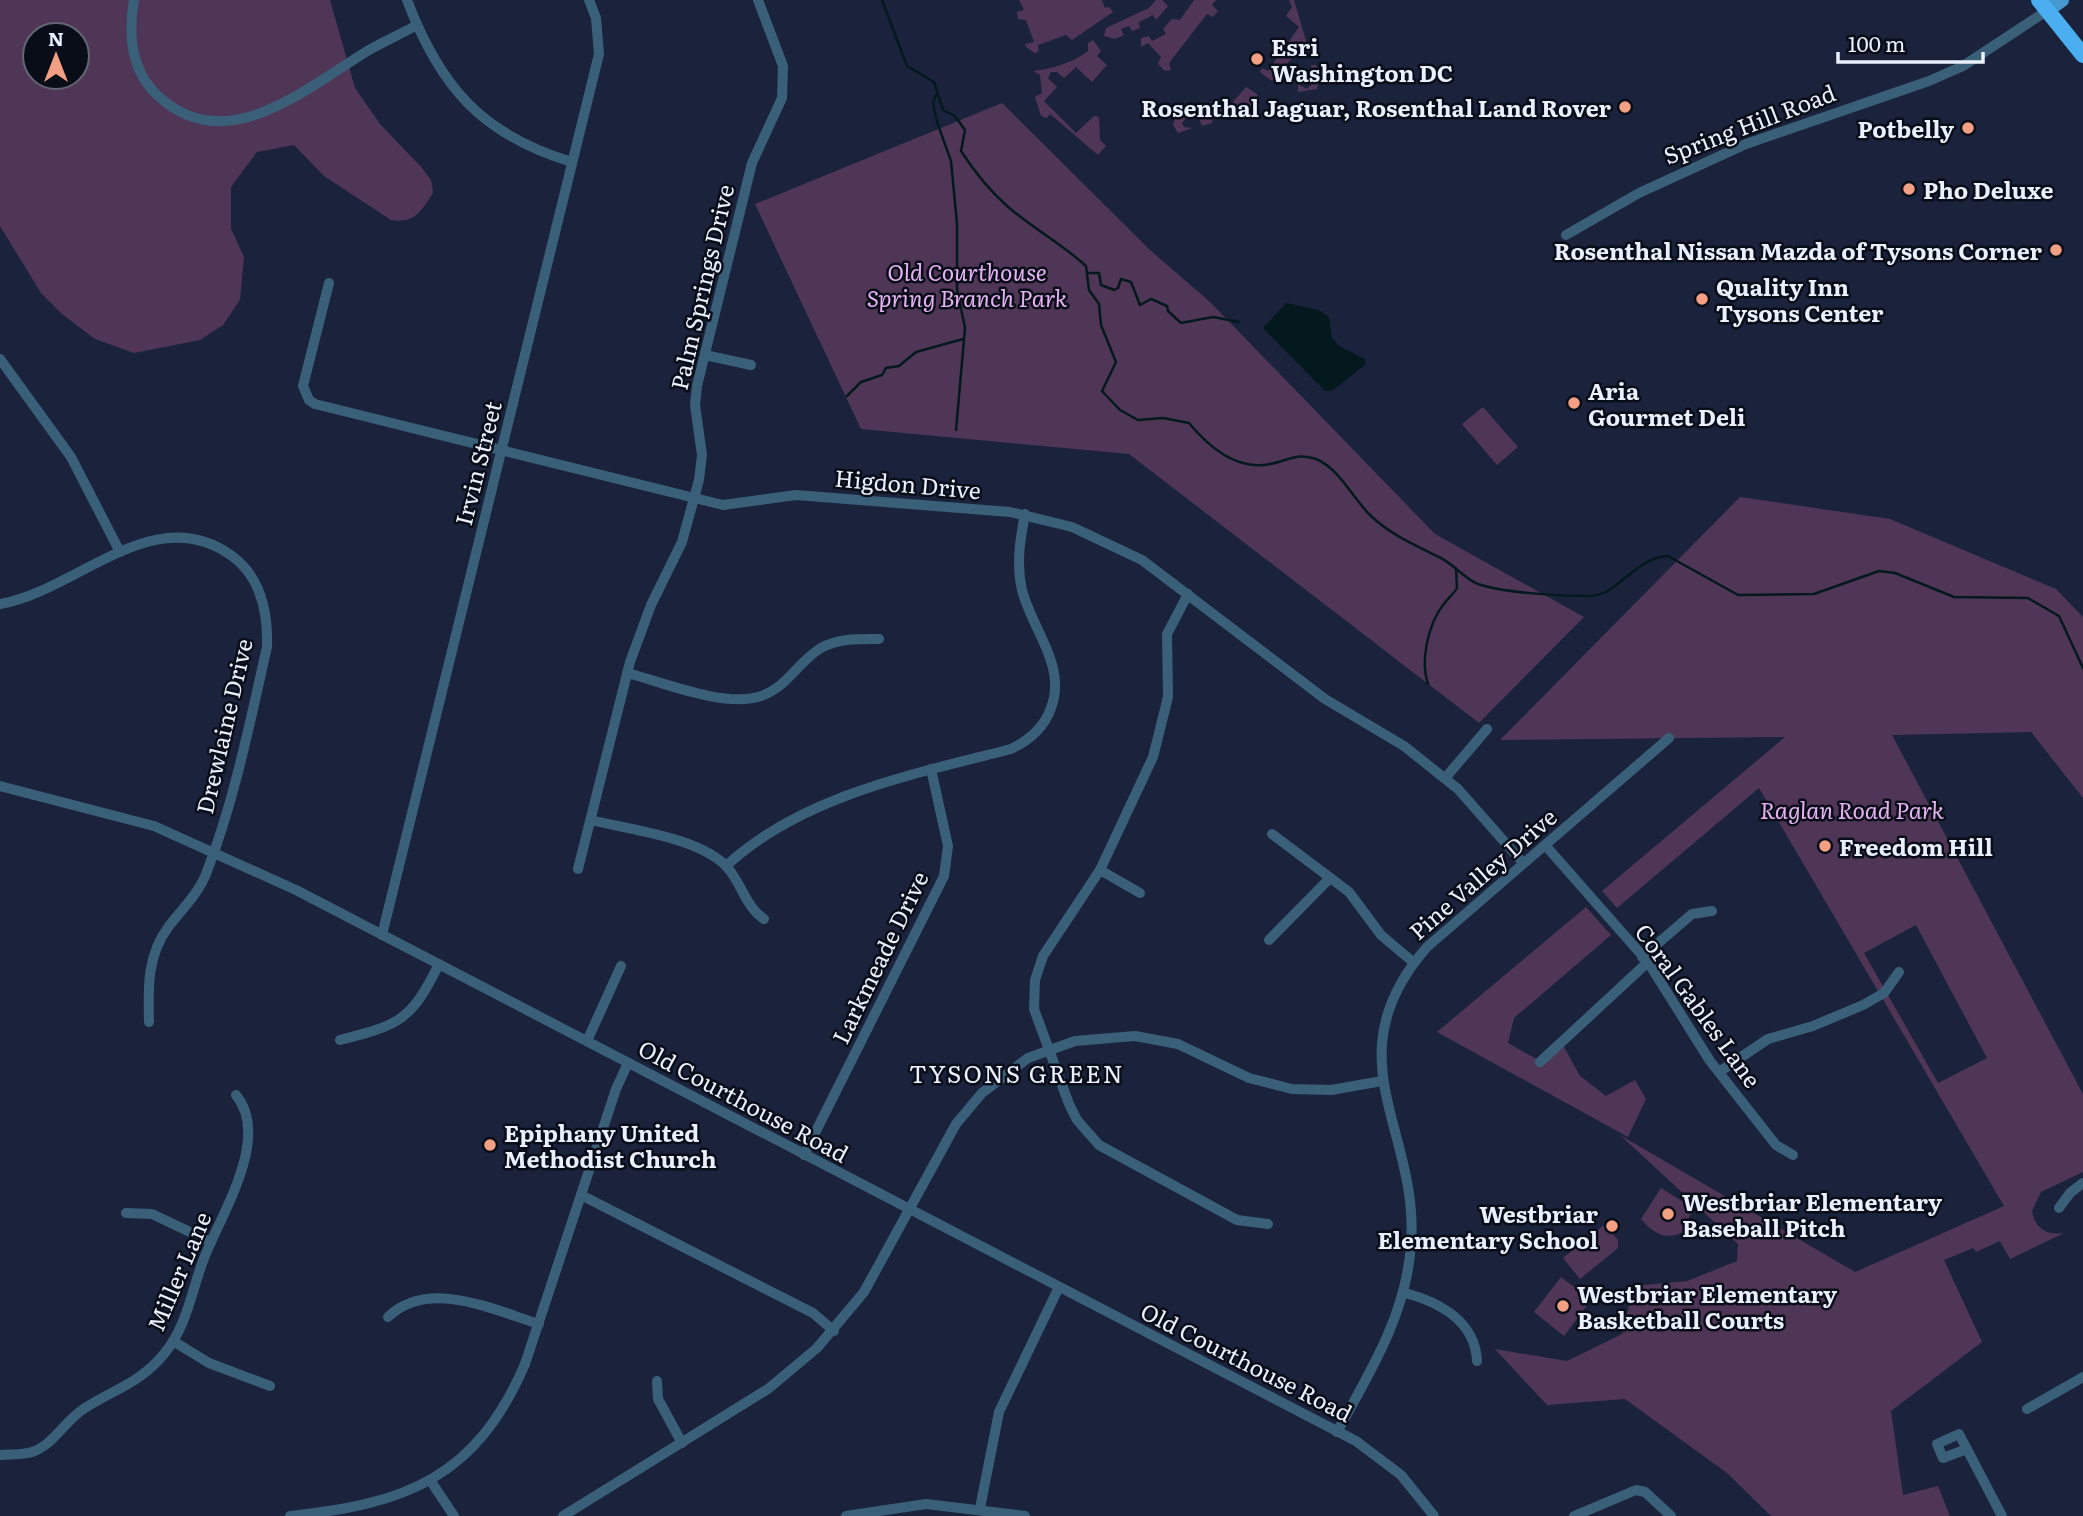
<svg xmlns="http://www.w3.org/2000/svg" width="2083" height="1516" font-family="Literata,serif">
<rect width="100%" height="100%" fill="#1a233b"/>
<g fill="#503656" fill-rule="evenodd">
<path d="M0 0H330L355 88 380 124 422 168 431 180 433 193C421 211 415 224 391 220L324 176 294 145 257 152 231 187V229L244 257 240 300 223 325 200 340 134 353 95 339 62 314 41 293 0 226ZM35 35H77V77H35Z"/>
<path d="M1019 0H1102L1105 8 1109 7 1113 12 1072 40 1066 35 1038 45 1039 51 1035 53 1026 47 1025 44 1034 42 1026 20 1018 19 1017 12 1024 10Z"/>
<path d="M1156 0H1162L1168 6 1156 20 1153 15 1139 22 1140 28 1132 31 1129 26 1121 29 1124 35 1115 39 1104 36 1106 28 1149 8Z"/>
<path d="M1194 0H1216L1212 5 1218 11 1213 17 1207 14 1169 63 1171 70 1165 71 1158 64 1161 57 1148 43 1141 47V38L1149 36 1152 41 1166 34 1163 29 1172 19 1180 20Z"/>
<path d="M1289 0H1294L1309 51 1303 57 1296 53 1272 81 1260 72 1262 68 1268 71 1299 27 1286 16 1292 7Z"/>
<path d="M1093 40 1101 51 1097 56 1107 65 1092 82 1076 67 1064 78 1057 72H1051L1048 78 1057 87 1044 101 1076 133 1094 116 1099 117 1100 140 1106 146 1098 155 1050 114 1047 118 1041 116 1035 97 1042 93 1040 75 1033 71C1051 69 1073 63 1088 51V43Z"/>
<path d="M1311 65H1316L1320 76 1317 89 1298 92V84L1307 89 1311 85 1307 82 1313 74Z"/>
<path d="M1246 87 1257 94 1260 107 1237 111 1234 116 1213 119 1212 123 1202 126 1197 113 1211 102 1225 111Z"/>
<path d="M1002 103 1150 250 1210 302 1435 534 1584 617 1479 723 1129 454 861 429 755 204Z"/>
<path d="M1181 110 1187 117 1182 123 1184 127 1192 128 1178 133 1173 125 1177 112Z"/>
<path d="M1483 407 1518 447 1497 465 1462 424Z"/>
<path d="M1740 497 1890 519 2056 589 2083 617V798L2031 732 1892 735 2083 1094V1172L2041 1192 2032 1211C2035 1228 2046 1236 2064 1233L2010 1259 2000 1241 1976 1252 1973 1248 1944 1260 1982 1342 1891 1411 1903 1495 1938 1486 1950 1516H1771L1727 1473 1625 1399 1547 1405 1495 1349 1567 1361 1622 1334 1634 1286 1687 1281 1737 1261 1738 1244 1620 1135 1855 1272 2004 1206 1759 788 1617 908 1602 891 1785 737 1500 740ZM1916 925 1987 1058 1938 1083 1864 953Z"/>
<path d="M1586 907 1611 935 1514 1018 1508 1043 1540 1061 1562 1043 1580 1076 1606 1096 1635 1080 1646 1099 1628 1137 1437 1032Z"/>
<path d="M1661 1188 1693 1208 1683 1232C1665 1241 1653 1233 1641 1219Z"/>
<path d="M1605 1224 1618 1240V1248L1580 1279 1563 1258Z"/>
<path d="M1561 1277 1591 1300 1564 1336 1534 1312Z"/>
</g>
<path fill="#04191e" d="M1286 303 1319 310 1329 317 1332 338 1339 346 1365 359V365L1332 391H1325L1263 328Z"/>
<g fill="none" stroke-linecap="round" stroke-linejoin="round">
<g stroke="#04191e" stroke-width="2.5">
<path d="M882 0 907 66 934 82 943 110 955 116 965 130 961 151C974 171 989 190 1007 206 1032 228 1061 243 1086 266L1089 290 1099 304 1101 325 1116 362 1102 391 1120 410 1138 420 1163 418 1189 423C1208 446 1236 471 1270 464 1287 461 1298 452 1316 459 1340 469 1353 499 1371 516 1391 535 1415 545 1439 557 1454 564 1463 578 1478 584 1503 593 1563 596 1590 596 1617 596 1636 557 1668 556L1738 595 1814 594 1879 571 1895 573 1954 597 2028 598 2059 616 2083 668"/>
<path d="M936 95 933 103 937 122 951 161 957 224V289L965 328 956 430"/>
<path d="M1089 273H1099L1101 285 1114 290 1118 288 1121 279 1131 282 1140 305 1151 299 1167 306 1168 311 1181 323 1213 317 1239 322"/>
<path d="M847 396 861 382 882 375 886 368 899 366 916 352 963 339"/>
<path d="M1428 684C1420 661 1428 625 1443 605 1448 598 1453 595 1457 588L1456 568"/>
</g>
<g stroke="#3a5f79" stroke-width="10">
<path d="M134 0C128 34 131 69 156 94 225 161 306 88 369 50 385 41 401 34 417 25"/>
<path d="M407 0C440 87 482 135 572 162"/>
<path d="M1566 235 1639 193 1746 144 1929 81 1963 66 2048 10"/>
<path d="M329 283 303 386 309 400 315 404 723 505 796 495 1010 512 1072 527 1142 560 1325 699 1404 746 1458 789 1523 863"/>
<path d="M705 355 751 365"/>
<path d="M0 359 71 457 120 552"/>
<path d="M1188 594 1167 634 1168 697 1153 757 1100 870 1043 956 1035 980 1034 1009 1069 1104 1077 1120 1099 1145 1237 1220 1268 1224"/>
<path d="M0 604C77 591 154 499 232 556 261 577 268 614 267 647 250 722 234 802 206 874 198 894 182 909 169 926 147 955 148 987 149 1022"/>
<path d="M627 673C663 682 722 707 758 697 787 689 797 662 821 648 839 638 859 639 879 639"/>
<path d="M1446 777 1487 729"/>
<path d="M0 786 154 826 296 890 1356 1441 1401 1475 1434 1516"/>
<path d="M591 820C630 830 699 837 727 867 742 884 745 906 764 919"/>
<path d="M1272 834 1349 892 1381 935 1413 962"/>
<path d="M1545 845 1648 962 1710 1061 1776 1145 1793 1155"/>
<path d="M726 866C801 796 914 774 1011 749 1030 740 1044 728 1051 708 1067 665 1032 630 1022 590 1016 564 1020 540 1025 514"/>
<path d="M578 869 630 662 651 605 682 542 699 480 702 455 695 405 697 386 752 163 782 98 783 66 758 0"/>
<path d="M1100 870 1140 893"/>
<path d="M382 935 599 54 596 18 589 0"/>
<path d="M1269 940 1330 878"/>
<path d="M1642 957 1692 914 1712 911"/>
<path d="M340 1040C399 1025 411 1021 439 964"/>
<path d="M587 1041 621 966"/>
<path d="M1540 1062 1648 962"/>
<path d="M1719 1072 1768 1039 1813 1026 1863 1005 1884 993 1899 972"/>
<path d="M804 1155 944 876 948 846 931 769"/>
<path d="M581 1195 813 1313 834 1331"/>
<path d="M2059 1208 2070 1193 2083 1183"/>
<path d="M126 1213 152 1214 211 1242"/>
<path d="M1405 1293C1439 1302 1475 1321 1477 1361"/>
<path d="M388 1317C429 1278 493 1310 539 1324"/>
<path d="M173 1341 209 1363 270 1386"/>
<path d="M657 1381 658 1399 682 1443"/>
<path d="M2027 1409 2083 1377"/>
<path d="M1337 1432C1370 1372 1406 1315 1411 1245 1420 1130 1330 1058 1427 947L1669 738"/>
<path d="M1967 1449 1943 1458 1937 1444 1959 1434 2002 1516"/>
<path d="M0 1455C11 1454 22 1455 32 1452 55 1444 65 1420 85 1408 115 1389 140 1383 164 1354 187 1326 191 1293 203 1261 219 1217 272 1139 236 1095"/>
<path d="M430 1480 454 1516"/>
<path d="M980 1508 999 1412 1059 1287"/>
<path d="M290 1516C406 1504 476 1478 525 1364L616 1089 628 1063"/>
<path d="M563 1516 768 1389 817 1348 864 1292 956 1124 982 1093 1028 1058 1075 1041 1135 1036 1178 1044 1249 1078 1292 1089 1331 1090 1382 1081"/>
<path d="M846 1516 926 1504 1025 1516"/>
<path d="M1574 1516 1636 1490 1645 1492 1671 1516"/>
</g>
<path stroke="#4798ce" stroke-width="14" d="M2048 10 2062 0"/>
<path stroke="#4aaef0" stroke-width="16" d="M2039 0 2083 55"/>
</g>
<g fill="#f39f83" stroke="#090d18" stroke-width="2.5">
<circle cx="1257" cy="59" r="7"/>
<circle cx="1625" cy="107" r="7"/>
<circle cx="1968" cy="128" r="7"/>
<circle cx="1909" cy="189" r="7"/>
<circle cx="2056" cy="250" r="7"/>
<circle cx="1702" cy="299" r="7"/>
<circle cx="1574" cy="403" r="7"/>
<circle cx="1825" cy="846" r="7"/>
<circle cx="490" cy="1145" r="7"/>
<circle cx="1668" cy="1214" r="7"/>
<circle cx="1612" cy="1226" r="7"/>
<circle cx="1563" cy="1306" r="7"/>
</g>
<g text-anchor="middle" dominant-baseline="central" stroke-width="5" stroke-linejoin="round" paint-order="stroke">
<g font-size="23" font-weight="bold" fill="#eaf0fd" stroke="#090d18" text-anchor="start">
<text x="1271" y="46">Esri<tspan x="1271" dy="26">Washington DC</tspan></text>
<text x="1611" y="107" text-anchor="end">Rosenthal Jaguar, Rosenthal Land Rover</text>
<text x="1954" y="128" text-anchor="end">Potbelly</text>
<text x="1923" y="189">Pho Deluxe</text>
<text x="2042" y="250" text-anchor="end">Rosenthal Nissan Mazda of Tysons Corner</text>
<text x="1716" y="286">Quality Inn<tspan x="1716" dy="26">Tysons Center</tspan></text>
<text x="1588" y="390">Aria<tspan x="1588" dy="26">Gourmet Deli</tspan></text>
<text x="1839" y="846">Freedom Hill</text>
<text x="504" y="1132">Epiphany United<tspan x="504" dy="26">Methodist Church</tspan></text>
<text x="1682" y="1201">Westbriar Elementary<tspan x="1682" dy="26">Baseball Pitch</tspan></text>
<text x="1598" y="1213" text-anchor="end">Westbriar<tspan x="1598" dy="26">Elementary School</tspan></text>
<text x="1577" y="1293">Westbriar Elementary<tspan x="1577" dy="26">Basketball Courts</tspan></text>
</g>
<g font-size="23" fill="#eaf0fd" stroke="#090d18">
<text transform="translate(1749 123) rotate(-21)">Spring Hill Road</text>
<text transform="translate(701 287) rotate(-77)">Palm Springs Drive</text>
<text transform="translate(477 463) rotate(-76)">Irvin Street</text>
<text transform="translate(908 483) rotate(5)">Higdon Drive</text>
<text transform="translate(223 726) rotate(-77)">Drewlaine Drive</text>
<text transform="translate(1482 873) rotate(-41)">Pine Valley Drive</text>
<text transform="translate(879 957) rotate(-64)">Larkmeade Drive</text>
<text transform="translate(1699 1005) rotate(54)">Coral Gables Lane</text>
<text transform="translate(744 1100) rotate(28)">Old Courthouse Road</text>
<text transform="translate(178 1271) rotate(-67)">Miller Lane</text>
<text transform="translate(1247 1361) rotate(27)">Old Courthouse Road</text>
</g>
<g font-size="23" font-style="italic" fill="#e6b2f2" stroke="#090d18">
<text x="967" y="271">Old Courthouse<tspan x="967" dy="26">Spring Branch Park</tspan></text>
<text x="1852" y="809">Raglan Road Park</text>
</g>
<g font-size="24" letter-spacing="2" fill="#eaf0fd" stroke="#090d18">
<text x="1017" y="1072">TYSONS GREEN</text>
</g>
</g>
<g transform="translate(56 56)"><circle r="33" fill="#090d18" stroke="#636874" stroke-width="2"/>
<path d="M0-5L12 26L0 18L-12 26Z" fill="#f39f83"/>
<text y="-10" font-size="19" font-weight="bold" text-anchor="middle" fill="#eaf0fd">N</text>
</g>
<path d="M1838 52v10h145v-10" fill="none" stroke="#eaf0fd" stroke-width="3.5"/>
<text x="1848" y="52" font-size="21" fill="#eaf0fd" stroke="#090d18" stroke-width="5" paint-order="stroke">100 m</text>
</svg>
